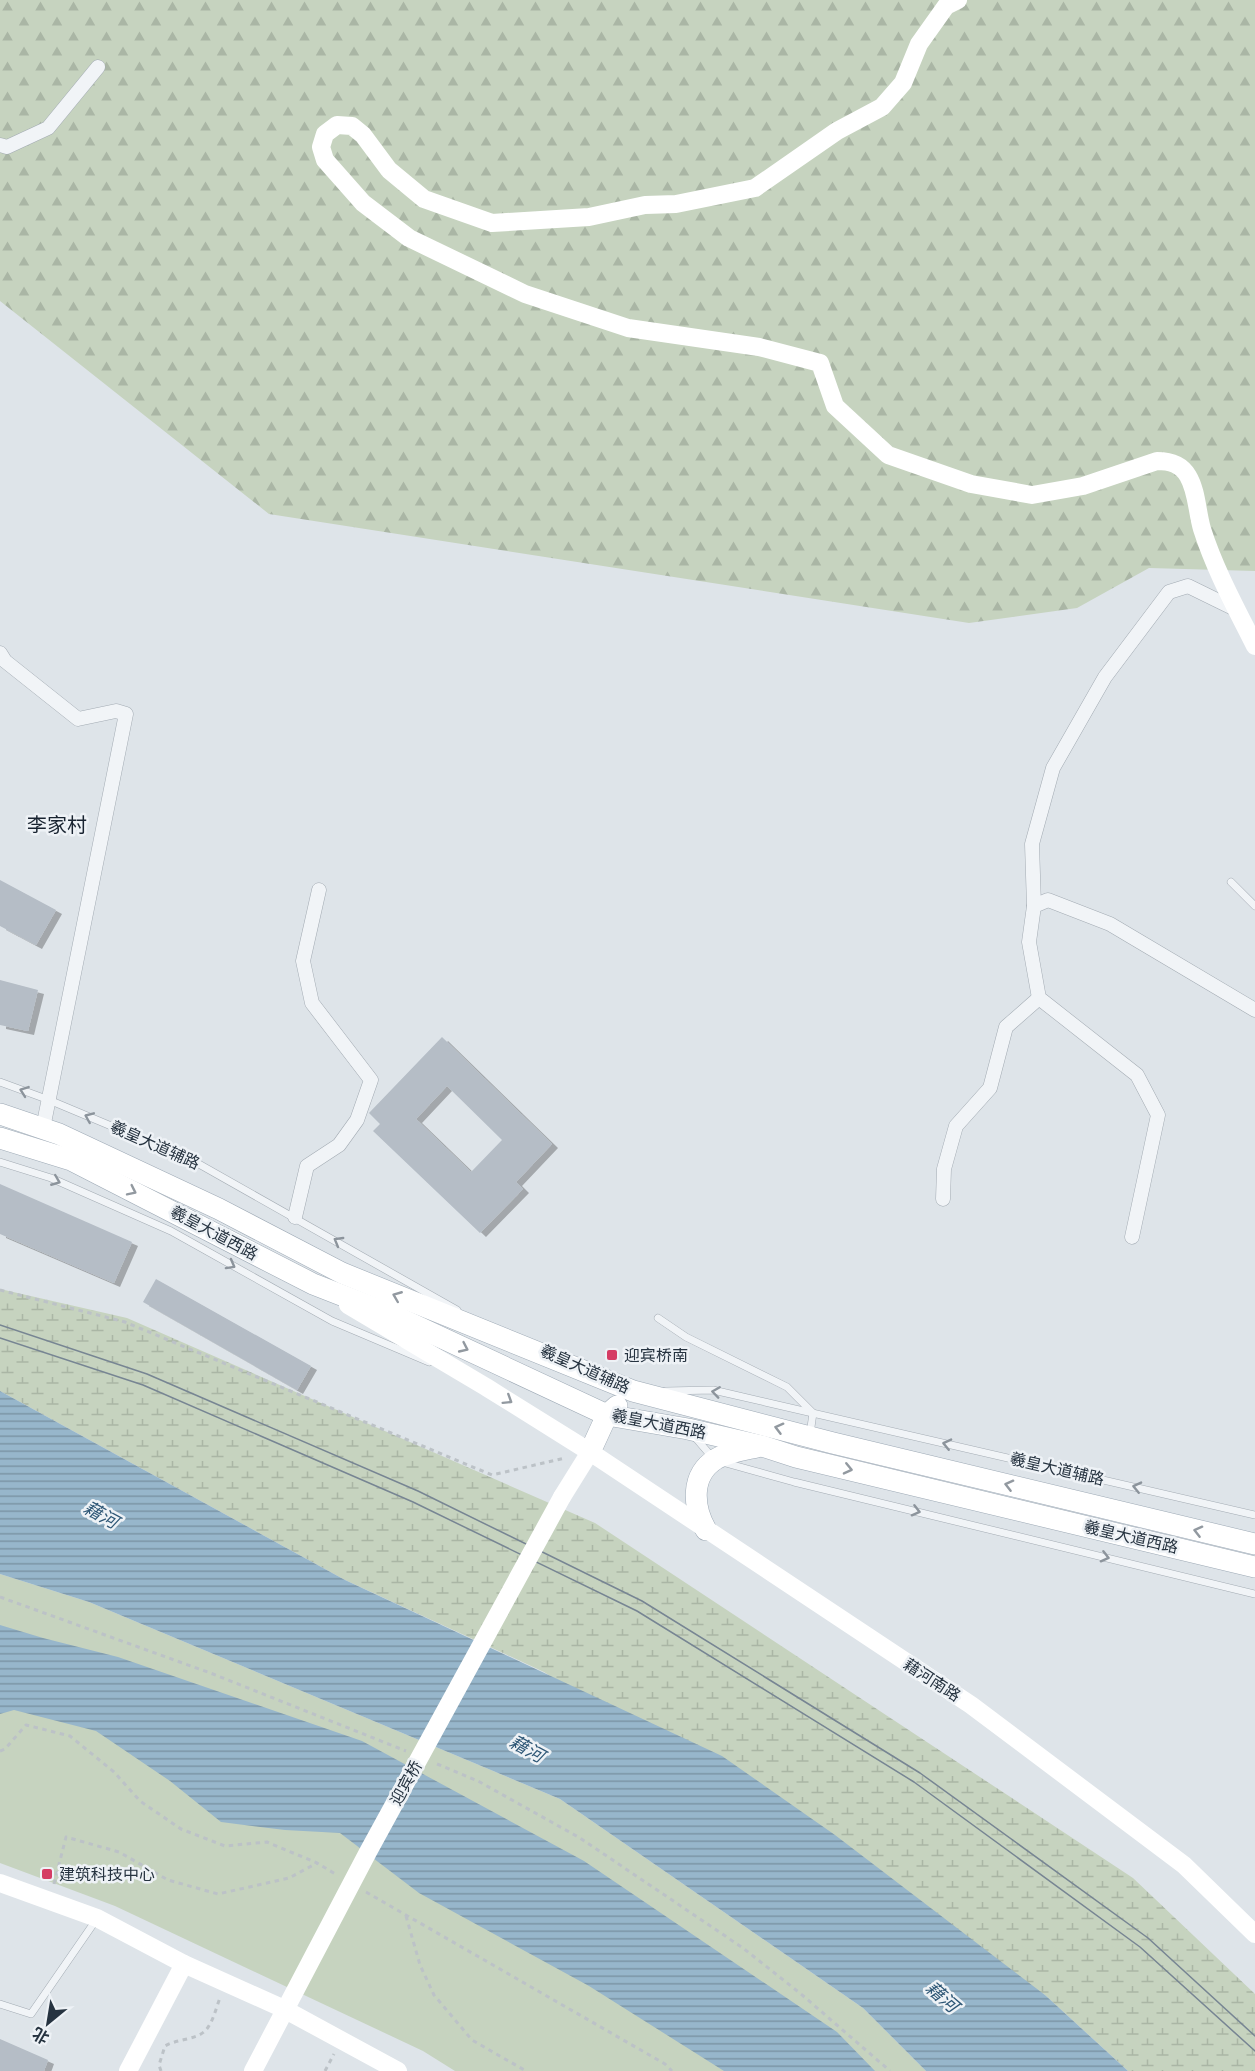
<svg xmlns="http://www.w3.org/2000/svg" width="1255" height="2071" font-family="Arial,'Noto Sans SC',sans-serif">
<defs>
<pattern id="forest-firs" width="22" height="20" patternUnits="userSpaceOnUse" patternTransform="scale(1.5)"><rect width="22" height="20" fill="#c6d3bf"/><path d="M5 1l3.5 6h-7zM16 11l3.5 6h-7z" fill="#aab6a5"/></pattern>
<pattern id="wetland-marsh" width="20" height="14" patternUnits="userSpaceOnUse" patternTransform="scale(1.5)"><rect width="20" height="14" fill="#c6d3bf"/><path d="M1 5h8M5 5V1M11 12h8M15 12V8" fill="none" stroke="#aab6a5"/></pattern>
<pattern id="water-rules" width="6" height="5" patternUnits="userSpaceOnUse" patternTransform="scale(1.5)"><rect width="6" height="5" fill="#97b6cb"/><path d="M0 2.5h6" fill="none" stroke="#7b95a6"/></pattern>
<filter id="shadow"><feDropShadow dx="6" dy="4" stdDeviation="0" flood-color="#0004"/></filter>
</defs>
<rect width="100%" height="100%" fill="#dee4e9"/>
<path fill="url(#forest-firs)" d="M0 0H1255V571L1149 568 1077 608 969 623 269 514 0 301Z"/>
<path fill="url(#wetland-marsh)" d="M0 1289 127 1318 595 1523 1133 1878 1255 1994V2071H1128L1045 1995 544 1672 345 1580 0 1391Z"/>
<path fill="#c6d3bf" d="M0 1574 89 1602 560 1799 863 2008 926 2071H455L423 2051 115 1906 0 1863Z"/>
<g fill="url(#water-rules)">
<path d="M0 1391 345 1580 722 1756 835 1835 1045 1995 1128 2071H926L863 2008 560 1799 89 1602 0 1574Z"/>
<path d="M0 1625 43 1638 118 1657 362 1741 584 1861 837 2032 875 2071H724L589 1986 419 1893 340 1833 285 1830 221 1822 170 1781 96 1731 14 1710 0 1714Z"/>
</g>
<g fill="#b5bdc6" fill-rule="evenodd" filter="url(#shadow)">
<path d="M0 880 56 910 36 945 0 926Z"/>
<path d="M0 980 38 990 28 1031 0 1025Z"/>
<path d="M442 1037 552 1144 516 1182 523 1189 480 1233 373 1131 380 1124 369 1113ZM447 1086 502 1140 471 1172 416 1119Z"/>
<path d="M0 1184 132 1242 114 1283 0 1234Z"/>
<path d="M156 1279 311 1366 297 1390 143 1302Z"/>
<path d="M0 2039 48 2060 44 2071H0Z"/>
</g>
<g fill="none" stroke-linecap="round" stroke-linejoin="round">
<g stroke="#a3abb3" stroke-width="8">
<g id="lane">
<path d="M1231 882 1255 906"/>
<path d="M0 1082 49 1100 190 1159 457 1310"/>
<path d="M0 1162 51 1178 171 1231 332 1321 429 1362"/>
<path d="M658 1318 686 1337 787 1387 813 1413 810 1434"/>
<path d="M666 1391 713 1390 1255 1515"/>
<path d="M694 1436 712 1457"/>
<path d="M722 1462 794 1482 1255 1594"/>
<path d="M0 2004 31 2014 96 1920"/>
</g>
</g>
<g stroke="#a3abb3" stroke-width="15">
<g id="street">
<path d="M0 145 7 147 48 128 98 67"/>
<path d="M0 653 5 661 78 719 116 711 126 714 43 1128"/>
<path d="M1034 906 1032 844 1053 768 1105 677 1169 592 1188 586 1237 610"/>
<path d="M943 1199 944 1169 956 1126 990 1088 1006 1027 1039 998"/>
<path d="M295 1217 307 1166 339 1145 357 1120 371 1080 312 1003 303 961 319 890"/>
<path d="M1132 1237 1158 1115 1137 1075 1039 998 1029 942 1034 906 1048 900 1110 924 1255 1010"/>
</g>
</g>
<g stroke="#9da9b5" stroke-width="22">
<g id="primary">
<path d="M0 1114 59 1134 219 1209 342 1273 633 1391 833 1443 1255 1544"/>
<path d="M0 1138 71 1160 313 1284 395 1316 607 1415 688 1429 762 1446 796 1457 1255 1567"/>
<path d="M590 1452 607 1415 617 1406"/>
<path d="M706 1530C693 1507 690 1475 716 1459 728 1452 743 1450 757 1447"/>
</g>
</g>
<g stroke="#bcc2c7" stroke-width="3" stroke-dasharray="4.5 4.5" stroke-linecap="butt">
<path d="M0 1290 125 1322 492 1475 565 1458"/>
<path d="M0 1597 213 1674 406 1751"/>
<path d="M0 1751 5 1749 26 1725 70 1736 114 1772 140 1801 181 1829 225 1846 267 1842 317 1863 337 1875"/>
<path d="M437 1764 478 1781 580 1838 743 1948 801 1994 890 2071"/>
<path d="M54 1884 66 1837 119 1852 168 1880 218 1894 289 1878 317 1863"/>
<path d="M366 1892 665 2064 672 2071"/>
<path d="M406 1916 420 1965 434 1995 472 2040 526 2071"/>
<path d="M161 2071 159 2065 165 2046C176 2039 197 2040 206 2030 213 2022 216 2008 220 1998"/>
<path d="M325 2071 334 2054"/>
</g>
<use href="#lane" stroke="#f1f4f7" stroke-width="7"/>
<use href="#street" stroke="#f1f4f7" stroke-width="14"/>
<g stroke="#fff" stroke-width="18">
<path d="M958 0 946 6 919 44 903 83 882 107 837 131 755 188 676 204 645 205 589 217 492 223 424 199 389 170 363 135 352 126 337 125 325 134 321 147 325 160 363 203 409 238 525 294 628 328 759 347 820 363 835 406 888 455 971 484 1032 495 1083 486 1157 461C1170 461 1181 464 1188 476 1197 491 1197 512 1202 529 1215 570 1236 608 1255 646"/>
<path d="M348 1305 486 1387 590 1452 971 1705 1184 1865 1255 1934"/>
<path d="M562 1497 590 1452"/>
<path d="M0 1883 97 1918 184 1964 282 2008 398 2071"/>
<path d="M128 2071 184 1964"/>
</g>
<use href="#primary" stroke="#fff" stroke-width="21"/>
<g stroke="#778593" stroke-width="1.5">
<path d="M0 1325 147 1374 418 1491 642 1601 920 1773 1148 1938 1255 2036"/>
<path d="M0 1338 143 1385 413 1502 637 1611 914 1782 1140 1947 1255 2051"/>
</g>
<path stroke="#fff" stroke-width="18" d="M253 2071 368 1852 562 1497"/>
</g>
<defs><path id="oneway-chevron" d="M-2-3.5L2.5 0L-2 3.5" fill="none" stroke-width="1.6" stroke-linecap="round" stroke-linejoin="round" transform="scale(1.5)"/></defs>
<g stroke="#8c949c">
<use href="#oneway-chevron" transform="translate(24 1091) rotate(-160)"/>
<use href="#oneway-chevron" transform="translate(89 1117) rotate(-157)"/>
<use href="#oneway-chevron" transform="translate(56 1181) rotate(22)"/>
<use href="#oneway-chevron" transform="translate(338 1241) rotate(-150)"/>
<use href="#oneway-chevron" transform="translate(231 1265) rotate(29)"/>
<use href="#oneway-chevron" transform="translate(716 1392) rotate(-172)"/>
<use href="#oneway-chevron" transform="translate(947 1444) rotate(-167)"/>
<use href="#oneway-chevron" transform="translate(1137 1487) rotate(-167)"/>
<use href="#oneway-chevron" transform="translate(916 1511) rotate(14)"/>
<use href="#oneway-chevron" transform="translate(1105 1557) rotate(14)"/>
</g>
<g stroke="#9299a0">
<use href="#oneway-chevron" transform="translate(132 1191) rotate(26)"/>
<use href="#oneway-chevron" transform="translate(397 1296) rotate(-158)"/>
<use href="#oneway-chevron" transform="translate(464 1348) rotate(25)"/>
<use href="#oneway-chevron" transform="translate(508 1400) rotate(32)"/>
<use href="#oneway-chevron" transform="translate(779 1428) rotate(-165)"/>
<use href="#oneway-chevron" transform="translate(848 1469) rotate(13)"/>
<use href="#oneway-chevron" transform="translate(1009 1485) rotate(-166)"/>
<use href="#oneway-chevron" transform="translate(1198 1531) rotate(-166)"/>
</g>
<g fill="#d53c64" stroke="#eef2f6" stroke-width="2">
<rect x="606" y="1349" width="12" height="12" rx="3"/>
<rect x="41" y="1868" width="12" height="12" rx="3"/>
</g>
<g text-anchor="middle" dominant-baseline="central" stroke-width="5" stroke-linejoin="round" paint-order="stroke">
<g font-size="16" fill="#263340" stroke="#eef2f6">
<text transform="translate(155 1145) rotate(24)">羲皇大道辅路</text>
<text transform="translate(214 1233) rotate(28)">羲皇大道西路</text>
<text transform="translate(585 1369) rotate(24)">羲皇大道辅路</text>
<text transform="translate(659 1424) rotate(11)">羲皇大道西路</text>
<text transform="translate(1057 1469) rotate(13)">羲皇大道辅路</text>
<text transform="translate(1131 1537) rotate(13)">羲皇大道西路</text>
<text transform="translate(932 1680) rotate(33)">藉河南路</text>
<text transform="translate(406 1783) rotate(-61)">迎宾桥</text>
</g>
<g font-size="16" fill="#263340" stroke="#eef2f6" text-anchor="start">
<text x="624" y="1355">迎宾桥南</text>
<text x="59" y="1874">建筑科技中心</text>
</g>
<g font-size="18" font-style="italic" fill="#2e5776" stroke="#eef2f6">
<text transform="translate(101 1515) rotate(29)">藉河</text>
<text transform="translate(527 1749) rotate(29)">藉河</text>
<text transform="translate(942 1997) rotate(41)">藉河</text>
</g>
<g font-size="20" fill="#192431" stroke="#eef2f6">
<text x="57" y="825">李家村</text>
</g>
</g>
<g transform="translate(48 2023) rotate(210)" stroke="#eef2f6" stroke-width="4.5" paint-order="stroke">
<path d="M0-4.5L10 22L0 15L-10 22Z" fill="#263340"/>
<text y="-9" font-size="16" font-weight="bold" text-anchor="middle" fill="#263340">北</text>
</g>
</svg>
